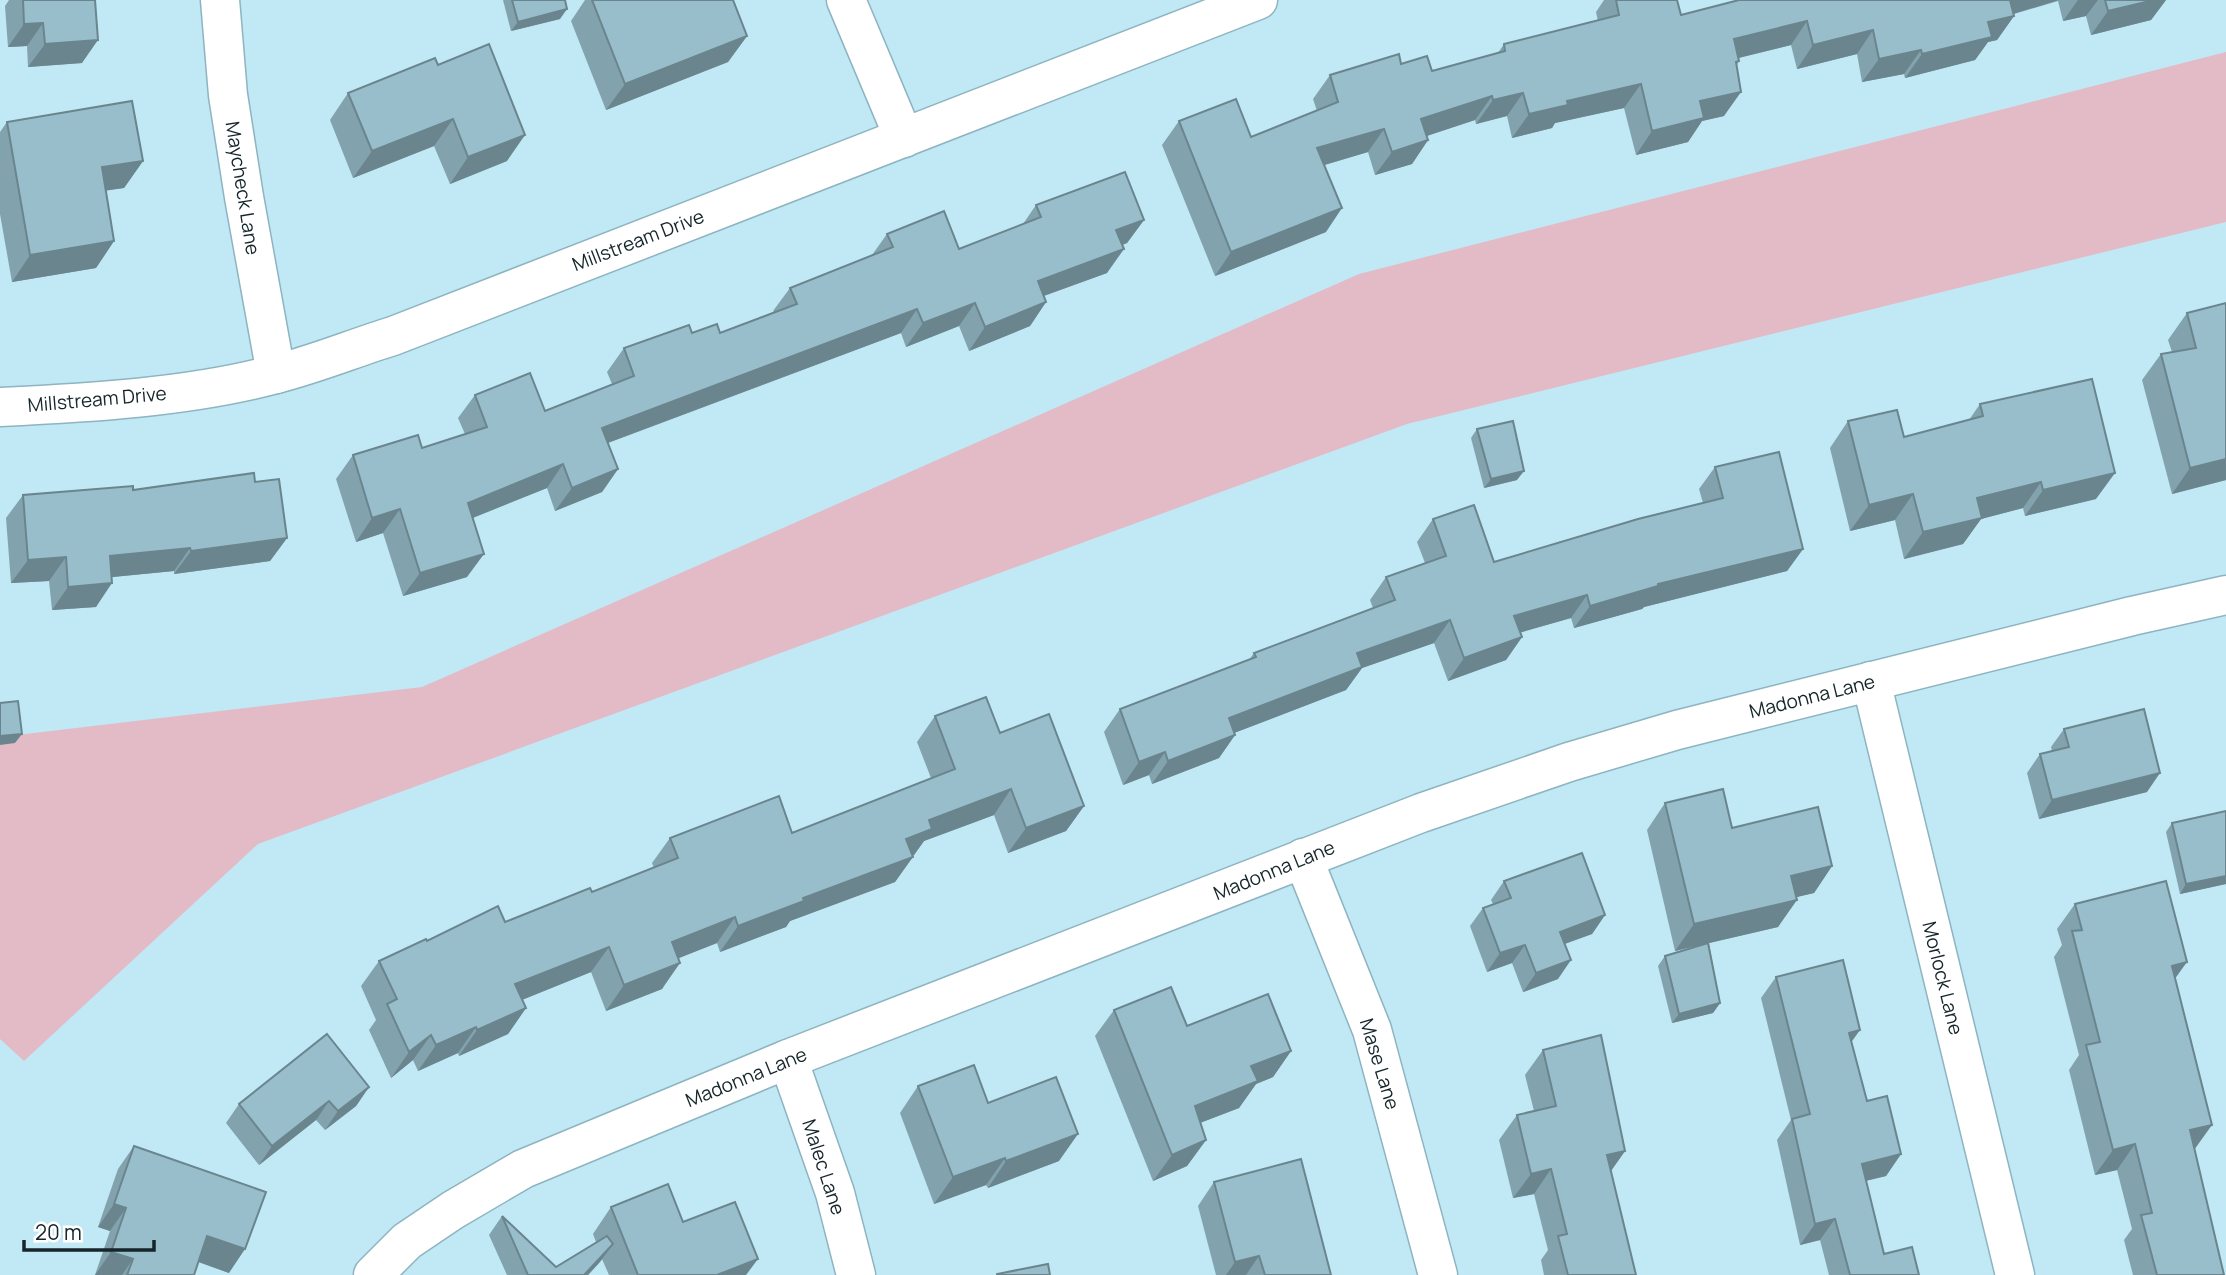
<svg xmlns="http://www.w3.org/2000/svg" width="2226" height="1275" font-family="Manrope,sans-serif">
<rect width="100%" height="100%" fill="#c0e8f5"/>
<path fill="#e3bbc7" d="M2226 52V222L1407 424 258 844 24 1061 0 1039V737L422 687 1359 274Z"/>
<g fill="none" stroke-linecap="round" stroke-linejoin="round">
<g stroke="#8db4c0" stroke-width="41">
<g id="minor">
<path d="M220 0 228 95 244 197 276 374"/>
<path d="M846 0 904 138"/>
<path d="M0 407C87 403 192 397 276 374 316 364 354 348 393 336L1258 0"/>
<path d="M1871 681 2015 1275"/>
<path d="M1303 858 1372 1030 1438 1275"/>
<path d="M788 1059 835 1193 856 1275"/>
<path d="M373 1275 407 1241 453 1210 523 1169 788 1059 1421 813 1569 762 1677 730 2132 616 2226 595"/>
</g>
</g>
<use href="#minor" stroke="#fff" stroke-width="38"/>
</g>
<g fill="#82a3ae">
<path d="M9 0H95L82 63 28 67 27 46 8 47 5 6Z"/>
<path d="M503 0H565L560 19 511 31Z"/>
<path d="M585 0H733L747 36 728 62 606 110 571 21Z"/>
<path d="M1604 0H1677L1681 15 1739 0H2166L2151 20 2091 35 2086 16 2063 21 2058 1 2014 14V16L1997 40 1988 42 1975 60 1905 78 1904 74 1862 82 1857 54 1797 69 1791 45 1739 58 1724 116 1702 121 1688 142 1636 155 1624 108 1555 123 1552 128 1512 138 1507 116 1476 124 1475 120 1427 136 1428 140 1412 164 1375 175 1368 152 1324 165 1326 232 1215 276 1162 145 1179 121 1251 137 1317 111 1313 99 1330 75 1401 64 1432 71 1498 53 1504 44 1598 21 1596 12Z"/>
<path d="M438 65 507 161 450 184 434 146 353 178 330 120 348 93Z"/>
<path d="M7 122 143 161 124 188 106 190 114 241 96 268 12 282 0 214V132Z"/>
<path d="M1036 205 1144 220 1127 243 1122 245 1107 273 1044 296 1046 302 1030 326 969 351 959 326 906 347 901 333 608 443 618 469 602 492 555 511 547 488 473 518 467 577 403 596 383 533 356 542 336 479 353 455 422 448 465 434 458 418 475 395 545 411 612 384 607 372 624 348 692 333H720L774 312 773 311 790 288 872 255 887 234 959 249 1023 224Z"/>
<path d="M2226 303V480L2172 494 2142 380 2161 354 2172 352 2168 340 2187 313Z"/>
<path d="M1980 404 2096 499 2025 516 2023 508 1981 519 1963 544 1904 559 1895 520 1850 531 1830 448 1848 421 1904 437 1969 420Z"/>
<path d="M1477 429 1517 480 1484 488 1471 438Z"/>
<path d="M1715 467 1803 549 1787 571 1644 607 1642 609 1574 628 1571 618 1520 632 1522 637 1506 660 1448 681 1434 643 1362 668 1346 690 1234 733 1235 735 1219 758 1152 784 1149 775 1123 785 1104 732 1120 709 1249 660 1254 653 1373 608 1370 600 1386 577 1425 563 1417 542 1433 519 1494 562 1703 503 1699 489Z"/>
<path d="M255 482 287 538 270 561 174 574V571L111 577 96 607 52 610 49 581 11 583 6 518 23 495 133 490Z"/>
<path d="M935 716 1000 733 1084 806 1066 831 1008 853 994 815 924 841 914 855 913 856 895 882 790 921 786 927 720 952 717 943 678 958 662 989 606 1011 591 972 522 1000 526 1008 508 1034 459 1056 458 1053 418 1071 413 1060 391 1078 369 1030 376 1020 361 986 379 961 427 941 505 922 592 892 654 868 652 863 670 838 792 833 931 778 917 742Z"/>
<path d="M2064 729 2147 792 2039 819 2027 773 2040 754 2052 751 2051 747Z"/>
<path d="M1665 803 1832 866 1814 893 1796 897 1778 927 1709 943 1720 1003 1713 1013 1672 1023 1658 966 1665 956 1703 944 1675 951 1647 830Z"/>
<path d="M2172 823 2226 884 2180 894 2166 832Z"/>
<path d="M1504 881 1605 915 1592 934 1565 944 1558 979 1523 992 1512 963 1487 972 1470 926 1483 908 1493 904 1491 900Z"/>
<path d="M2075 904 2175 978 2194 1150 2224 1275H2133L2124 1240 2132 1229 2117 1170 2095 1175 2069 1070 2079 1055 2054 957 2062 945 2057 929Z"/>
<path d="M1776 977 1852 1042 1867 1101 1901 1154 1886 1176 1866 1181 1884 1254 1919 1275H1829L1820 1240 1800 1245 1777 1140 1791 1120 1761 998Z"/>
<path d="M1114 1010 1187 1026 1291 1051 1273 1077 1256 1084 1239 1108 1200 1123 1206 1140 1187 1166 1153 1181 1095 1036Z"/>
<path d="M1543 1050 1625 1151 1611 1171 1636 1275H1544L1541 1260 1548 1250 1534 1194 1513 1198 1499 1140 1517 1115 1534 1111 1525 1075Z"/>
<path d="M918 1086 988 1103 1059 1161 988 1188 986 1185 934 1204 900 1113Z"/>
<path d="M369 1087 356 1106 325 1130 316 1120 259 1165 226 1123 239 1104Z"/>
<path d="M134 1146 229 1273 198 1262 194 1275H95L110 1231 98 1227 118 1169Z"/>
<path d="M1214 1182 1331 1275H1216L1198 1206Z"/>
<path d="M611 1207 683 1222 746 1275H609L602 1259 588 1275H507L489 1235 502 1216 556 1267 596 1242 593 1234Z"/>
</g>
<g fill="#6a858d">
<path d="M2007 0H2059L1993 20Z"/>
<path d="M2078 0H2098L2086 16 2063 21Z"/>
<path d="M2154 0H2166L2151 20 2091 35 2108 11Z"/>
<path d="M567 9 560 19 511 31 518 22Z"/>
<path d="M2014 16 1997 40 1988 42 1975 60 1905 78 1922 54 1988 22Z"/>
<path d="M1807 21 1791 45 1717 63 1734 39Z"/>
<path d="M43 23 27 46 8 47 24 24Z"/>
<path d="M1873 30 1857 54 1797 69 1813 45Z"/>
<path d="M747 36 728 62 606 110 625 84Z"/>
<path d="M98 40 82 63 28 67 45 44Z"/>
<path d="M1921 50 1904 74 1862 82 1879 59Z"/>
<path d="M1641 84 1624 108 1555 123 1552 128 1512 138 1529 114 1567 101Z"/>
<path d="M1741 92 1724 116 1702 121 1688 142 1636 155 1652 131 1700 101Z"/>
<path d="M1523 93 1507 116 1476 124 1493 100Z"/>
<path d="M1492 96 1475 120 1405 143 1421 119Z"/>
<path d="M453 119 434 146 353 178 372 151Z"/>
<path d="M1384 129 1368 152 1301 172 1317 148Z"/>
<path d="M525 135 507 161 450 184 468 157Z"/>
<path d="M1428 140 1412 164 1375 175 1392 152Z"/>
<path d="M143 161 124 188 83 194 102 167Z"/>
<path d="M1342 208 1326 232 1215 276 1231 252Z"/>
<path d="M1144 220 1127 243 1100 254 1116 230Z"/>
<path d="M114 241 96 268 12 282 30 255Z"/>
<path d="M1124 249 1107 273 1021 304 1038 281Z"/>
<path d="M1046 302 1030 326 969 351 985 327Z"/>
<path d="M975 303 959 326 906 347 923 323Z"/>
<path d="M917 309 901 333 586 451 602 428Z"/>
<path d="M2226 459V480L2172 494 2190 468Z"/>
<path d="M563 464 547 488 452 526 468 503Z"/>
<path d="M618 469 602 492 555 511 572 488Z"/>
<path d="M1524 471 1517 480 1484 488 1491 479Z"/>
<path d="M2115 473 2096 499 2025 516 2043 490Z"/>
<path d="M2041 482 2023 508 1981 519 1963 544 1904 559 1923 532 1977 498Z"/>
<path d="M1913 494 1895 520 1850 531 1869 505Z"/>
<path d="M400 509 383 533 356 542 372 518Z"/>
<path d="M287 538 270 561 174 574 191 551Z"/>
<path d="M190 548 174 571 93 579 110 556Z"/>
<path d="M1803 549 1787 571 1644 607 1642 609 1574 628 1590 606 1658 584Z"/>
<path d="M484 554 467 577 403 596 420 573Z"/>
<path d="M66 557 49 581 11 583 28 560Z"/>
<path d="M112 583 96 607 52 610 68 587Z"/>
<path d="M1587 595 1571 618 1498 639 1514 616Z"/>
<path d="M1450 620 1434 643 1362 668 1346 690 1213 741 1229 718 1357 653Z"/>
<path d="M1522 637 1506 660 1448 681 1464 658Z"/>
<path d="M22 734 15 743 0 745V736Z"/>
<path d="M1235 735 1219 758 1152 784 1168 761Z"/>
<path d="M1165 752 1149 775 1123 785 1139 762Z"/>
<path d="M2160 773 2147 792 2039 819 2052 800Z"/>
<path d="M1011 789 994 815 924 841 914 855 888 864 906 839 929 820Z"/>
<path d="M1084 806 1066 831 1008 853 1026 828Z"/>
<path d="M913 857 895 882 790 921 786 927 720 952 738 926 803 898Z"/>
<path d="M1832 866 1814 893 1772 903 1791 876Z"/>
<path d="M2226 876V884L2180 894 2186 884Z"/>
<path d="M1797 900 1778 927 1675 951 1694 924Z"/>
<path d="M1605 915 1592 934 1547 950 1560 932Z"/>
<path d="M735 917 717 943 654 968 672 942Z"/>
<path d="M1525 945 1512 963 1487 972 1500 953Z"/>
<path d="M609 947 591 972 497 1010 515 984Z"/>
<path d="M1571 960 1558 979 1523 992 1536 973Z"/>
<path d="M2187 962 2169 987 2172 966Z"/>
<path d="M680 963 662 989 606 1011 624 985Z"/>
<path d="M1720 1003 1713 1013 1672 1023 1679 1014Z"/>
<path d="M526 1008 508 1034 459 1056 477 1030Z"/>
<path d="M476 1027 458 1053 418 1071 436 1045Z"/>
<path d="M1860 1030 1845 1051 1849 1033Z"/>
<path d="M431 1035 413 1060 391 1078 409 1052Z"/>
<path d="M1291 1051 1273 1077 1256 1084 1239 1108 1176 1132 1195 1106 1251 1066Z"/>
<path d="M369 1087 356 1106 325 1130 338 1111Z"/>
<path d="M329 1101 316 1120 259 1165 272 1146Z"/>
<path d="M2212 1125 2194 1150 2190 1130Z"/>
<path d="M1078 1134 1059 1161 988 1188 1006 1161Z"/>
<path d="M1206 1140 1187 1166 1153 1181 1172 1155Z"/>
<path d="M2135 1144 2117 1170 2095 1175 2113 1150Z"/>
<path d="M1625 1151 1608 1175 1607 1155Z"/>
<path d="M1901 1154 1886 1176 1847 1185 1862 1164Z"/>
<path d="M1005 1158 986 1185 934 1204 953 1177Z"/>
<path d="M1551 1169 1534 1194 1513 1198 1531 1174Z"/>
<path d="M114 1204 126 1208 110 1231 98 1227Z"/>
<path d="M1835 1219 1820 1240 1800 1245 1815 1224Z"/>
<path d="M207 1236 245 1249 229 1273 191 1259Z"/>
<path d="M613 1244 600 1262 588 1275H584Z"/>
<path d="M111 1252 133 1259 122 1275H95Z"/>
<path d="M1259 1256 1246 1275H1226L1235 1262Z"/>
<path d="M758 1259 746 1275H717Z"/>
</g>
<g fill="#97beca" stroke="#6a858d" stroke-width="2">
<path d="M23 0H95L98 40 45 44 43 23 24 24Z"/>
<path d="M512 0H565L567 9 518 22Z"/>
<path d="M592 0H733L747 36 625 84Z"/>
<path d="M1616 0H1677L1681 15 1739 0H2010L2014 16 1988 22 1992 37 1922 54 1921 50 1879 59 1873 30 1813 45 1807 21 1734 39 1739 61 1736 62 1741 92 1700 101 1704 118 1652 131 1641 84 1567 101 1568 105 1529 114 1523 93 1493 100 1492 96 1421 119 1428 140 1392 152 1384 129 1317 148 1342 208 1231 252 1179 121 1236 99 1251 137 1338 102 1330 75 1399 54 1401 64 1427 56 1432 71 1505 51 1504 44 1619 15Z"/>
<path d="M2105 0H2154L2108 11Z"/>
<path d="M489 44 525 135 468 157 453 119 372 151 348 93 435 58 438 65Z"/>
<path d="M132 101 143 161 102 167 114 241 30 255 7 122Z"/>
<path d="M1125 172 1144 220 1116 230 1124 249 1038 281 1046 302 985 327 975 303 923 323 917 309 602 428 618 469 572 488 563 464 468 503 484 554 420 573 400 509 372 518 353 455 418 435 422 448 487 427 475 395 530 373 545 411 634 376 624 348 689 325 692 333 717 324 720 333 797 304 790 288 893 247 887 234 944 211 959 249 1041 217 1036 205Z"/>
<path d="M2226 303V459L2190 468 2161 354 2196 348 2187 313Z"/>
<path d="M2092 379 2115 473 2043 490 2041 482 1977 498 1982 518 1923 532 1913 494 1869 505 1848 421 1897 410 1904 437 1983 416 1980 404Z"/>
<path d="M1513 421 1524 471 1491 479 1477 429Z"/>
<path d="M1779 452 1803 549 1658 584V586L1590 606 1587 595 1514 616 1522 637 1464 658 1450 620 1357 653 1362 667 1229 718 1235 735 1168 761 1165 752 1139 762 1120 709 1256 657 1254 653 1395 600 1386 577 1446 556 1433 519 1474 505 1494 562 1638 519 1723 498 1715 467Z"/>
<path d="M254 473 255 482 279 479 287 538 191 551 190 548 110 556 112 583 68 587 66 557 28 560 23 495 133 486V490Z"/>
<path d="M986 697 1000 733 1049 714 1084 806 1026 828 1011 789 929 820 932 829 906 839 913 857 803 898 804 901 738 926 735 917 672 942 680 963 624 985 609 947 515 984 526 1008 477 1030 476 1027 436 1045 431 1035 409 1052 387 1004 397 999 379 961 426 939 427 941 498 906 505 922 590 888 592 892 678 858 670 838 779 796 792 833 955 769 935 716Z"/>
<path d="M18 701 22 734 0 736V703Z"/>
<path d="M2144 709 2160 773 2052 800 2040 754 2069 747 2064 729Z"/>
<path d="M1723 789 1732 828 1818 807 1832 866 1791 876 1797 900 1694 924 1665 803Z"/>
<path d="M2226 811V876L2186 884 2172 823Z"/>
<path d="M1582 853 1605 915 1560 932 1571 960 1536 973 1525 945 1500 953 1483 908 1511 898 1504 881Z"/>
<path d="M2166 881 2187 962 2172 966 2212 1125 2190 1130 2224 1275H2157L2141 1215 2152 1213 2135 1144 2113 1150 2086 1045 2100 1042 2072 931 2082 930 2075 904Z"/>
<path d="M1708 943 1720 1003 1679 1014 1665 956Z"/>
<path d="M1843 960 1860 1030 1849 1033 1867 1101 1887 1096 1901 1154 1862 1164 1884 1254 1912 1247 1919 1275H1850L1835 1219 1815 1224 1792 1119 1810 1114 1776 977Z"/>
<path d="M1171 987 1187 1026 1268 994 1291 1051 1251 1066 1258 1081 1195 1106 1206 1140 1172 1155 1114 1010Z"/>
<path d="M327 1034 369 1087 338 1111 329 1101 272 1146 239 1104Z"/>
<path d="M1601 1035 1625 1151 1607 1155 1636 1275H1568L1558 1236 1567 1234 1551 1169 1531 1174 1517 1115 1556 1106 1543 1050Z"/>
<path d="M974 1065 988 1103 1056 1077 1078 1134 1006 1161 1005 1158 953 1177 918 1086Z"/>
<path d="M134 1146 266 1192 245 1249 207 1236 194 1275H127L133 1259 111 1252 126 1208 114 1204Z"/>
<path d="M1301 1159 1331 1275H1265L1259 1256 1235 1262 1214 1182Z"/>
<path d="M668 1184 683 1222 735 1202 758 1259 717 1275H638L611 1207Z"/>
<path d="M502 1216 556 1267 607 1236 613 1244 584 1275H528Z"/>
<path d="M1048 1264 1050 1275H997V1274Z"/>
</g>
<g text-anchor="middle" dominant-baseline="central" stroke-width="6" stroke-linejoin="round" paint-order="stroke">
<g font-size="19" fill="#152529" stroke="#fff">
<text transform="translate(243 188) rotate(81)">Maycheck Lane</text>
<text transform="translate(638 240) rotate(-21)">Millstream Drive</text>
<text transform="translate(97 399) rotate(-5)">Millstream Drive</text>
<text transform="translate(1812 696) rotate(-14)">Madonna Lane</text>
<text transform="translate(1274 870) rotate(-22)">Madonna Lane</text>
<text transform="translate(1943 978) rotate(76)">Morlock Lane</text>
<text transform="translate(1380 1064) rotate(73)">Mase Lane</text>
<text transform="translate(746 1077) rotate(-22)">Madonna Lane</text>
<text transform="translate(824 1167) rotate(72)">Malec Lane</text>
</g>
</g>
<path d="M24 1240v10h130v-10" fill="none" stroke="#152529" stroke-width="3.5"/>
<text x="35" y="1240" font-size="21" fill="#152529" stroke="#ffffff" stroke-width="5" paint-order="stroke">20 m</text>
</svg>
